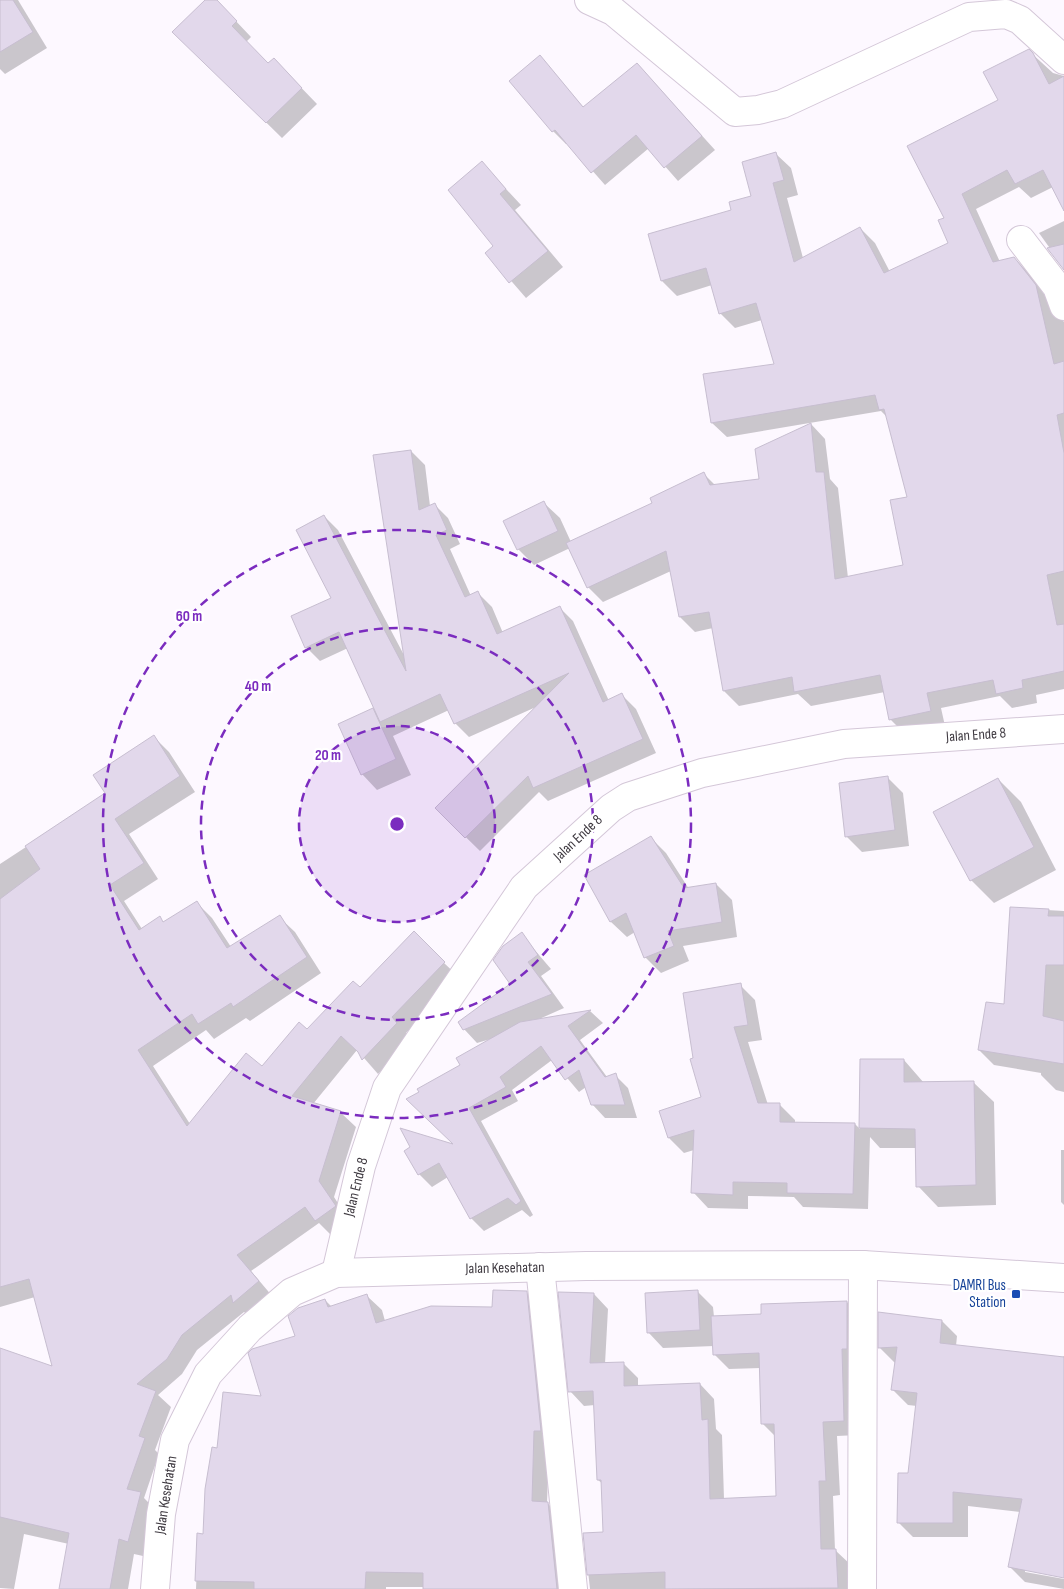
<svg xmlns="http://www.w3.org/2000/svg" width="1064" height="1589" font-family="'Sofia Sans Condensed',sans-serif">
<rect width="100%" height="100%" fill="#fdf8ff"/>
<g fill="#0003">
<path d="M0 0H18L47 48 5 74 0 69Z"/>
<path d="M206 0H216L251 37 246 42 268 65 289 75 317 104 282 138 189 47Z"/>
<path d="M1029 51 1053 73 1064 76V198L1053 187 1031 198 1019 187 976 209 1000 262 1014 258 1029 273 1064 322V689L1036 695 1037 703 1012 708 1000 696 941 708 945 726 905 734 890 719 885 692 811 706 798 694 739 706 724 691 713 628 695 632 680 617 671 571 603 602 588 587 570 548 534 565 518 549 505 521 544 503 560 518 571 542 653 503 704 474 716 486 760 480 811 424 825 439 830 479 838 488 848 578 904 566 908 498 887 417 881 411 727 437 712 423 775 365 762 320 735 328 720 313 712 285 677 296 662 281 649 235 732 211 752 197 776 154 791 168 798 195 787 198 803 258 860 228 875 243 890 272 950 243 946 219 999 100Z"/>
<path d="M540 57 584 108 650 78 715 150 678 181 649 148 605 185 568 143 566 144 553 131Z"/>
<path d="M482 163 521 205 515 210 563 267 526 298 487 253 495 246Z"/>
<path d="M1064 221V268L1039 233Z"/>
<path d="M411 451 425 465 430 506 434 504 448 518 460 544 450 549 471 596 478 593 492 607 503 633 559 607 573 621 609 701 622 695 636 709 656 753 548 801 539 792 480 851 436 808 536 707 469 737 455 723 449 710 393 736 411 775 377 790 362 774 373 709 377 713 348 648 320 661 306 647 333 598 324 516 338 530 405 657Z"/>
<path d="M154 737 169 752 195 792 129 834 158 879 124 901 142 929 159 918 164 923 197 903 212 918 231 947 279 917 295 932 321 973 250 1021 246 1018 214 1039 206 1030 153 1066 190 1124 360 989 444 963 460 978 406 1033 412 1039 378 1074 357 1050 313 1104 340 1112 356 1127 334 1197 350 1222 331 1235 319 1223 251 1271 273 1297 250 1317 244 1312 197 1350 182 1374 158 1395 171 1407 155 1450 159 1454 144 1498 155 1509 143 1556 134 1554 128 1589H65L69 1544 24 1534 14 1589 0 1588V1349L54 1368 35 1297 0 1307V864L107 794Z"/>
<path d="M887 777 903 793 909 846 862 852 847 837Z"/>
<path d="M998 779 1021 802 1056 870 994 903 971 880Z"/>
<path d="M651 838 666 853 689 889 716 884 732 900 737 937 683 946 689 961 661 973 645 957 635 932 627 937 611 922 585 876Z"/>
<path d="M1011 908 1064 911V1092L1056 1090 1041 1075V1073L994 1065 979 1050 1005 1006Z"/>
<path d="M521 934 551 969 541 976 564 1008 537 1020 590 1011 603 1023 580 1040 607 1077 615 1075 628 1088 637 1118H605L592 1104 586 1087 579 1092 552 1060 512 1090 518 1101 481 1121 533 1215 530 1217 522 1210 484 1231 471 1218 448 1177 432 1187 419 1174 457 1147 462 1065 494 1038 477 1043 464 1029 512 984Z"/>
<path d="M740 985 755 1000 762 1040 748 1042 768 1105H780L795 1120V1123L855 1124 860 1129 861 1060H904L924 1083 973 1082 994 1102 996 1205 938 1207 918 1186 917 1148H880L870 1137 868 1209 803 1207 794 1197 748 1196V1209L708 1208 693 1192 694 1150 684 1153 669 1138 703 1097 695 1058Z"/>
<path d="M1061 1150H1064V1205L1061 1202Z"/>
<path d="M526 1292 541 1307 549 1445 547 1503 563 1518 570 1589H424V1587H386V1589H196L198 1535H204L218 1449 263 1398 296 1337 325 1300 332 1307 367 1296 382 1310 385 1321 493 1308Z"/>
<path d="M698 1292 713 1307 714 1317 762 1316 847 1302 861 1317 858 1435 837 1436 840 1495 833 1496 835 1550 851 1565V1589H590L584 1535 604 1534 603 1484 598 1480 595 1405 584 1406 570 1391 594 1294 608 1309 605 1364 623 1363 638 1378V1387L700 1384 714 1399 716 1429 722 1435 724 1499 777 1497 775 1436 763 1424 761 1368 729 1369 714 1354V1346L663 1348 648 1332Z"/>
<path d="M942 1321 957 1336 956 1346 1061 1358 1064 1356V1577L1025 1569V1572L1064 1579V1589L1025 1582 1010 1567 1020 1512 968 1506V1537H913L898 1522 909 1474 917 1406 908 1405 893 1390 895 1363 880 1348Z"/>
</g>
<g fill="#e2d8eb" stroke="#c7bed0">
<path d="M0 0H13L33 32 0 52Z"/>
<path d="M205 0H217L237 21 232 26 268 63 274 58 302 88 266 123 172 32Z"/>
<path d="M1029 49 1033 53 1049 84 1064 76V211L1043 170 1015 184 1007 170 962 194 993 262 1014 257 1036 285 1054 364 1064 361V413L1057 415 1064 453V571L1047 575 1057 625 1064 624V671L1022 680 1023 688 996 694 993 680 927 693 931 711 889 720 880 675 794 692 792 677 723 691 709 612 679 617 666 551 587 588 566 543 652 503 650 498 704 472 710 485 759 479 755 449 811 423 816 472H824L835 579 903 565 890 500 907 497 884 409 879 410 875 395 711 423 703 374 774 364 756 303 719 314 706 268 661 281 648 234 731 210 729 202 751 196 742 162 776 152 784 180 773 183 794 262 860 227 884 273 948 243 938 220 944 218 907 146 998 100 983 72Z"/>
<path d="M540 55 583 107 637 63 702 136 664 168 636 135 591 173 555 130 552 132 509 81Z"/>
<path d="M482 161 506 189 500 194 548 251 509 283 485 253 493 246 448 190Z"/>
<path d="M1064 244V270L1047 248Z"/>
<path d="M411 450 419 510 435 503 447 530 436 535 465 597 478 591 497 634 560 606 603 702 622 693 643 739 533 788 528 776 465 838 435 808 569 673 454 724 440 694 380 722 339 632 305 648 291 616 331 598 296 530 324 515 406 671 373 455Z"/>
<path d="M544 501 558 531 517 550 503 521Z"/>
<path d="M373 708 396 759 361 775 338 724Z"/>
<path d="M154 735 180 776 115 819 144 863 110 885 139 930 160 916 163 922 197 901 227 948 280 915 307 957 233 1007 231 1003 198 1024 192 1014 138 1050 187 1126 246 1053 262 1066 299 1022 307 1029 353 981 360 987 414 931 445 962 392 1017 397 1023 362 1060 358 1052 341 1036 292 1096 341 1111 319 1181 336 1206 315 1221 305 1207 237 1255 259 1281 233 1303 231 1295 182 1335 167 1359 137 1384 156 1391 139 1436 145 1438 127 1489 141 1492 128 1542 119 1539 110 1589H59L69 1533 0 1517V1348L52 1366 29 1279 0 1287V899L40 869 25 846 105 793 93 775Z"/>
<path d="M888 776 895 830 845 837 839 783Z"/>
<path d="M998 778 1034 847 970 881 933 812Z"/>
<path d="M651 836 684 888 716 883 722 922 668 931 674 946 644 958 626 913 610 922 584 875Z"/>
<path d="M1010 907 1049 909 1048 916H1064V965H1046L1043 1016 1064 1021V1064L978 1050 986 1002 1004 1004Z"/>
<path d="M522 932 538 955 528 962 552 994 463 1030 458 1022 510 984 493 960 503 946Z"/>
<path d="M741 983 748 1025 734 1027 758 1103H780V1122L855 1123 853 1194 787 1193V1183L733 1182V1195L691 1193 694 1130 668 1138 659 1111 701 1097 690 1059 693 1058 683 993Z"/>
<path d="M591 1010 568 1026 605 1077 616 1073 625 1105H591L579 1070 565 1080 541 1046 500 1077 506 1087 469 1108 521 1201 516 1205 508 1198 470 1219 439 1163 418 1175 404 1151 410 1147 400 1128 453 1144 406 1099 419 1092 417 1089 460 1065 456 1058 520 1022Z"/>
<path d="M860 1059H904V1082L974 1081 976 1185 916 1187 915 1129 859 1128Z"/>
<path d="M493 1290 527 1291 541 1431H534L532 1501 548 1502 557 1589H423V1573L366 1572 365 1589H254V1582L195 1581 197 1533 203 1534 205 1489 212 1447 217 1448 223 1392 261 1396 248 1353 252 1349 295 1336 288 1316 298 1308 325 1299 328 1307 367 1294 376 1323 431 1306 492 1307Z"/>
<path d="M698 1290 700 1330 647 1333 645 1293Z"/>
<path d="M558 1292 594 1293 590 1363 624 1362V1386L700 1383 702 1420 708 1419 710 1499 776 1496 774 1424H761L759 1353 713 1355 711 1316 761 1314V1304L847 1301V1349H842L844 1421 823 1422 826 1481H819L821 1549H836L838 1588 665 1589V1572L587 1575 583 1533 603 1532 601 1480H597L593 1391 568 1392Z"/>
<path d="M878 1312 942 1320 940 1343 1064 1357V1578L1008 1567 1022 1499 953 1492V1523H897L898 1473H908L917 1393 891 1390 897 1347 878 1348Z"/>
</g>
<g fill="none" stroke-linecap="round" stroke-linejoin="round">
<g stroke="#d4c7d8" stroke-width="30">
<g id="minor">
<path d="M589 0 613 11 735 112 758 110 782 104 969 17 1006 14 1020 20 1064 60"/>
<path d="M1021 240 1057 287 1064 306"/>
<path d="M540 1267 573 1589"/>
<path d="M336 1273 361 1166 387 1088 524 887 611 808 628 797 702 773 844 744 1064 729"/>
<path d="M862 1589 863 1265"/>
</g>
</g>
<g stroke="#d4c7d8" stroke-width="30">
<path id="highway" d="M155 1589 161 1514 175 1440 208 1374 250 1328 292 1292 336 1273 586 1266 863 1265 1064 1278"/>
</g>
<use href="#minor" stroke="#fff" stroke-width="28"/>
<use href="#highway" stroke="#fff" stroke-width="28"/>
</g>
<circle cx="397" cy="824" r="98" fill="#7b2cbf" fill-opacity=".12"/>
<g fill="none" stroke="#7b2cbf" stroke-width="2.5" stroke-dasharray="9 6">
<circle cx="397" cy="824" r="98"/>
<circle cx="397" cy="824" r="196"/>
<circle cx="397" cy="824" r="294"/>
</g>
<rect fill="#1a4fb4" stroke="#fff" stroke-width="2" x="1011" y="1289" width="10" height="10" rx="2.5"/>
<g text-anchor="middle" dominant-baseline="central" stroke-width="4.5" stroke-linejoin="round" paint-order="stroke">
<g font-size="15" fill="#3f3a41" stroke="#fff">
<text transform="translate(976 735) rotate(-4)">Jalan Ende 8</text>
<text transform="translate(578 838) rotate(-43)">Jalan Ende 8</text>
<text transform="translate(356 1187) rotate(-76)">Jalan Ende 8</text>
<text transform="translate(505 1268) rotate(-1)">Jalan Kesehatan</text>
<text transform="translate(166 1495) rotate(-81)">Jalan Kesehatan</text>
</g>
<g font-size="15" fill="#164399" stroke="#fff" text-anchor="end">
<text x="1006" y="1285">DAMRI Bus<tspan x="1006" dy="17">Station</tspan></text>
</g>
</g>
<circle cx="397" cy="824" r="8" fill="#7b2cbf" stroke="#fff" stroke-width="2.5"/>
<g font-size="15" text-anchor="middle" font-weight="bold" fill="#7b2cbf" stroke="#fff" stroke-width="4.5" stroke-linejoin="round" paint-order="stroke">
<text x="189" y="621">60 m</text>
<text x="258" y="691">40 m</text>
<text x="328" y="760">20 m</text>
</g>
</svg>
